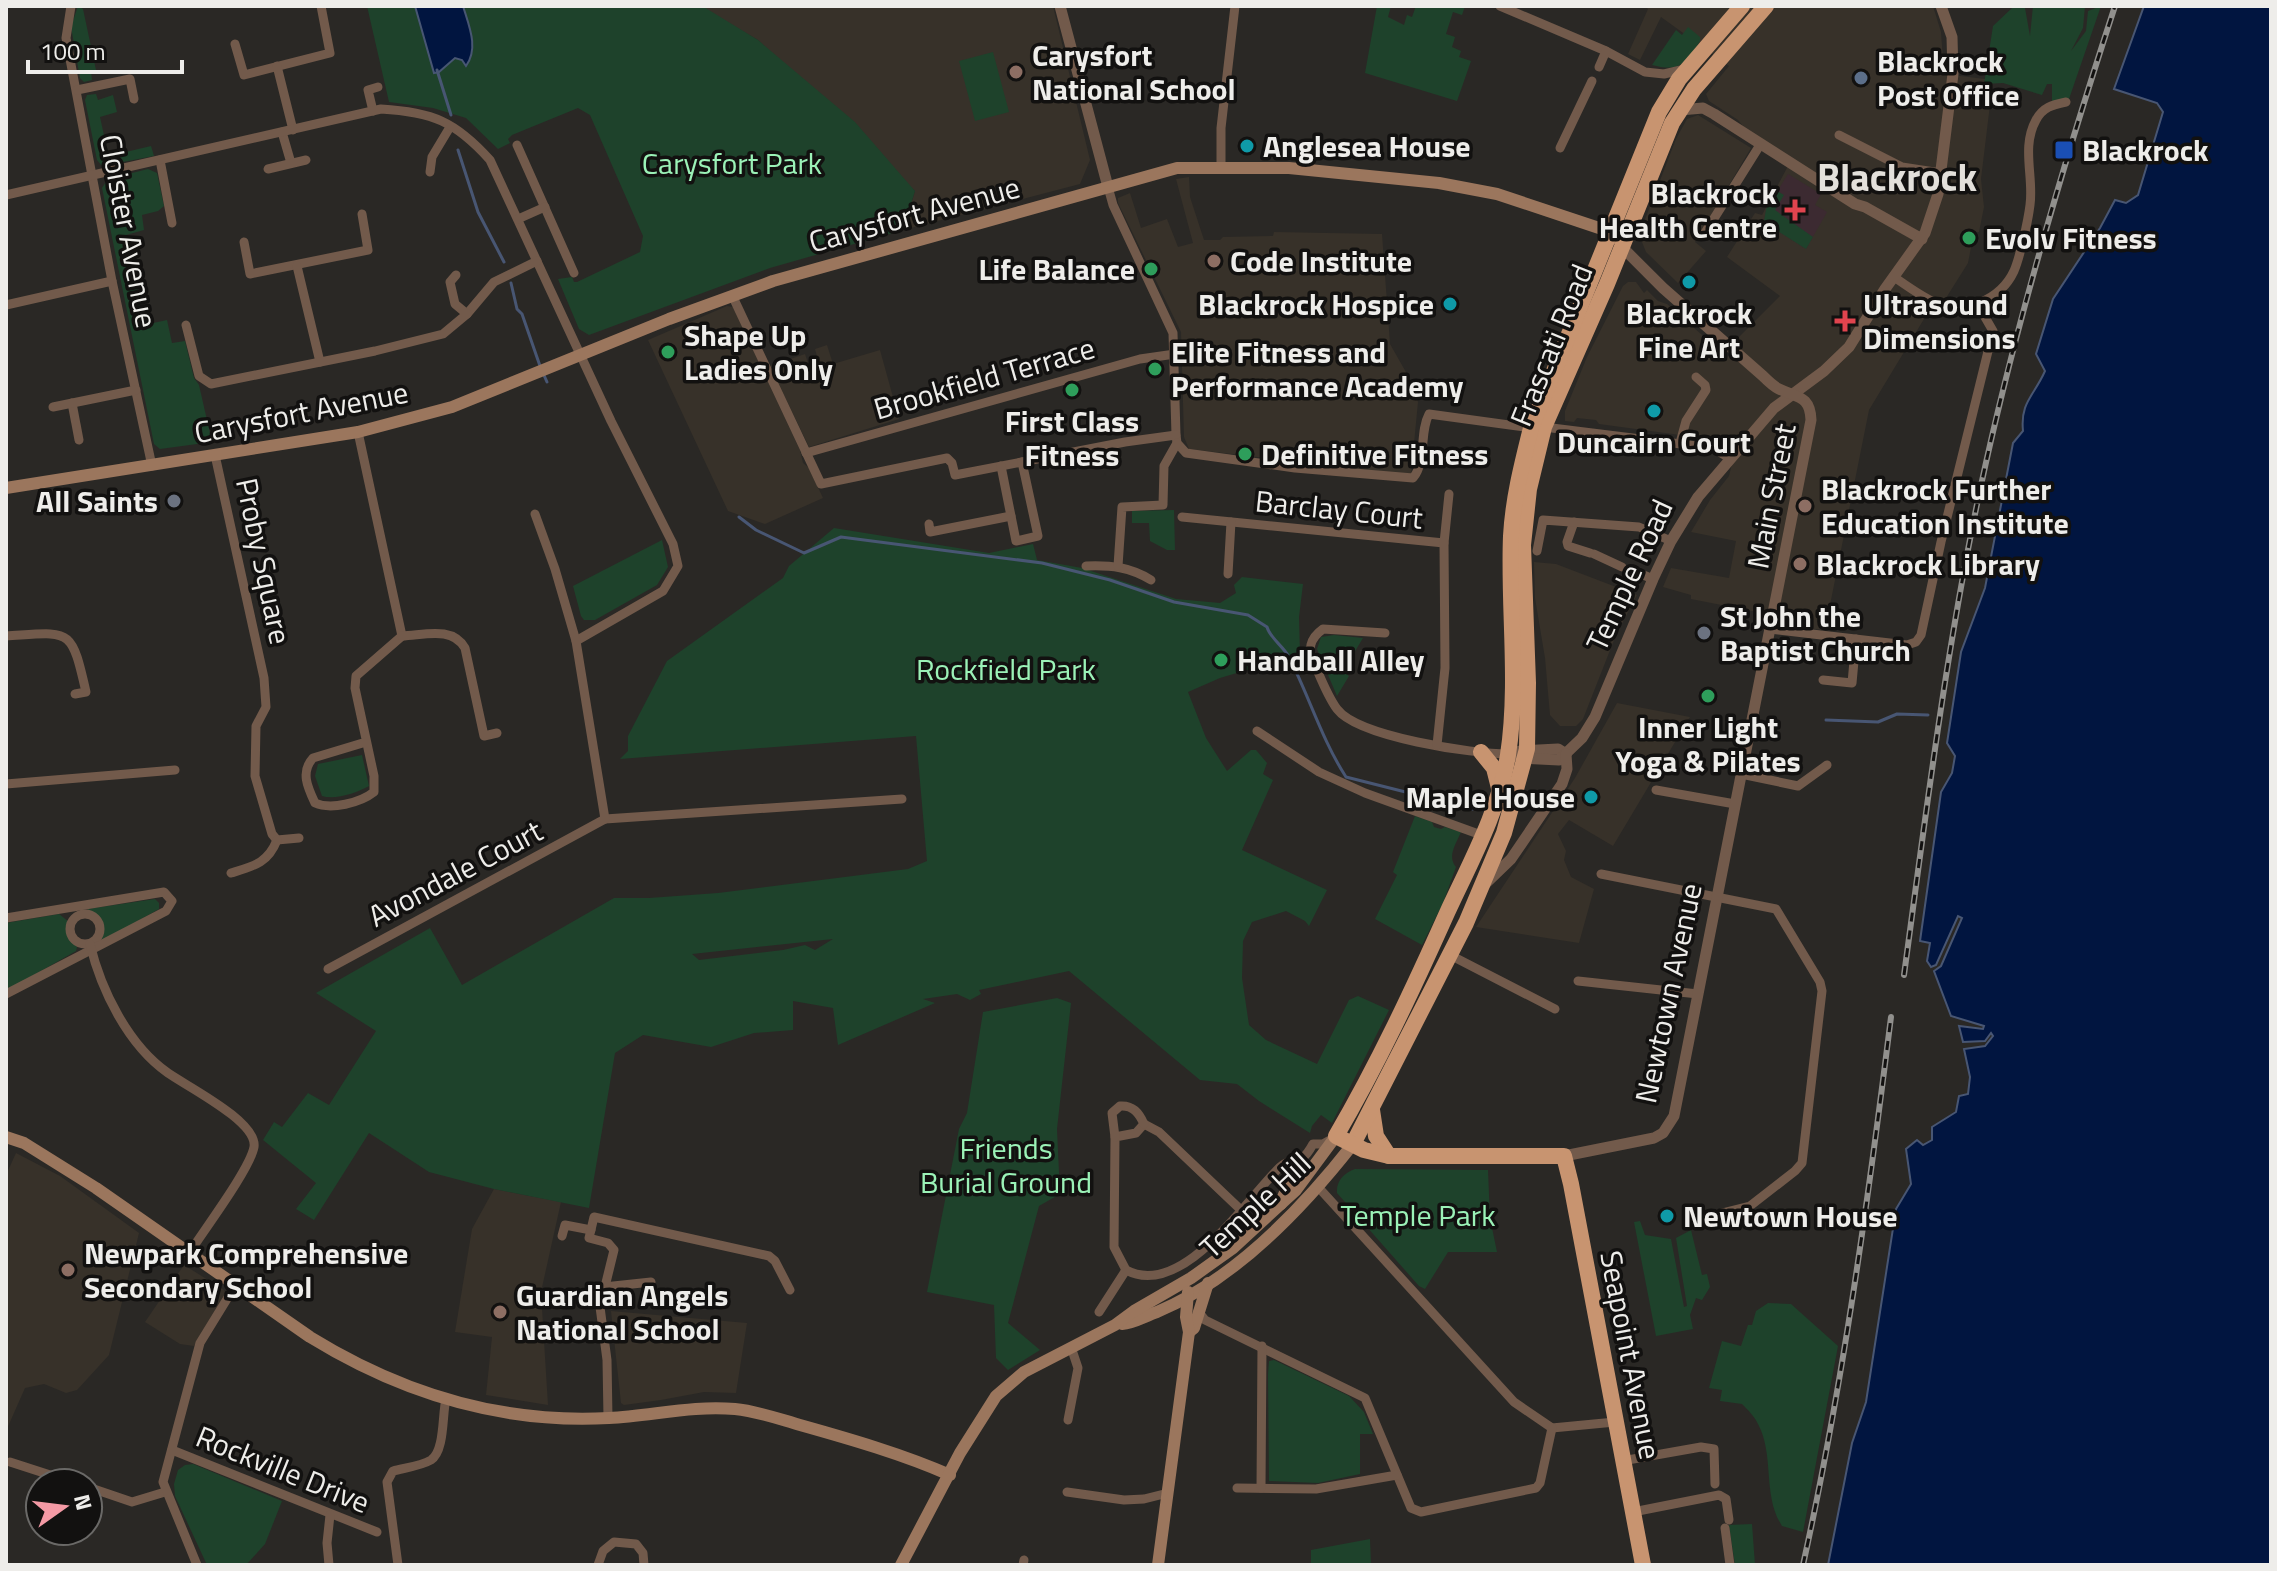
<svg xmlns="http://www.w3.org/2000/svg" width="2277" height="1571" font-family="'Titillium Web',sans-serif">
<rect width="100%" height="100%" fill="#2a2825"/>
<g fill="#373129">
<path d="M699 6H1053L1090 160 1080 184 903 230 915 191 758 40Z"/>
<path d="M1645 6H1933L1941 32 1944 74 1993 80 1981 179 1984 207 1979 232H1974L1968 263 1946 298 1930 309 1869 410 1825 630 1783 626 1782 617 1691 599V595L1663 587 1671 568 1729 578 1736 541 1691 532 1710 500 1729 476 1734 456 1709 439 1599 424 1596 420 1577 418 1574 422 1565 421V411L1587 357 1623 286 1628 282H1636L1644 293 1647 290 1658 301 1667 304 1727 357 1734 351 1738 338 1780 296 1727 257 1755 213 1762 215 1788 166 1759 146 1738 120 1709 101 1706 94 1729 66 1661 17 1640 60 1628 54 1648 9Z"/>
<path d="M1698 115 1751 148 1695 242 1706 251 1678 283 1646 252 1642 242 1648 224 1644 222 1676 139 1687 119Z"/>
<path d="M1189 177 1190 197 1204 240H1220L1223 237 1273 236 1274 232 1382 234 1390 344 1411 381 1418 402 1411 475 1189 449 1184 437 1181 332 1118 203V198L1130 193 1141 228 1167 219 1178 247 1193 243 1176 179Z"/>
<path d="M727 306 733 307 800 450 803 463 809 468 823 498 765 524 728 511 648 340Z"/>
<path d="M827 345 833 364 880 350 899 419 809 447 770 366 805 354 808 363 818 360 815 349Z"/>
<path d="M1534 562 1556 564 1637 595 1616 635 1583 719 1576 726H1560L1550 715 1545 658 1535 598Z"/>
<path d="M1617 703 1690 717 1613 846 1569 820 1558 834 1566 851 1564 860 1571 877 1594 889 1579 943 1476 927 1575 778Z"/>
<path d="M16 1153 60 1176 139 1233 109 1355 77 1390 66 1393 44 1384 25 1388 6 1431V1175Z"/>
<path d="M494 1189 561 1202 541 1292 548 1405 486 1395 492 1337 455 1332 472 1229Z"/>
<path d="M184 1265 224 1290 226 1294 194 1346 180 1344 145 1322Z"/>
<path d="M611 1311 747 1323 736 1393 704 1392 661 1400 624 1405 621 1403Z"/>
</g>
<path fill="#3c2a31" d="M1788 174 1821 194 1815 205 1827 212 1806 249 1768 225 1764 221 1766 209Z"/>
<g fill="#1e422b" fill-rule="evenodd">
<path d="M78 6 83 9 96 70 91 71 92 80 84 82 80 78 71 27Z"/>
<path d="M367 6 704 7 758 40 855 122 915 191 903 230 770 268 589 335 579 329 558 279 572 277 574 282H577L640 252 643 236 590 115 578 108 512 135 508 139 510 143 498 149 466 118 433 108 389 102Z"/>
<path d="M1377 6H1391L1388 17 1404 25 1407 15 1412 17 1416 6H1465L1462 15 1453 12 1446 34 1455 37 1452 47 1461 51 1459 57 1471 61 1457 101 1365 73Z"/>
<path d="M2033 6H2085L2083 28 2071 51 2086 31 2088 11 2101 6 2069 99 2052 101V84H2047L2042 95 2003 83 1984 84 1993 26 2012 8H2025L2030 36Z"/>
<path d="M1688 27 1700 37V41C1686 65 1678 72 1652 65L1676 30 1682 35Z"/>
<path d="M993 52 1009 112 975 121 959 61Z"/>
<path d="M96 94 98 100 113 95 117 112 100 117 107 149 113 155 151 146 154 156 102 166 97 160 85 100 87 95Z"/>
<path d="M148 169 157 173 164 206 158 211 142 215 144 230 126 235 144 325 167 320 172 343 185 341 194 378 199 385 212 442 160 449 154 444 102 188 108 179Z"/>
<path d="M1777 191 1784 195 1775 210 1813 237 1806 249 1768 225 1764 221 1766 209Z"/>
<path d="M1174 510 1175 550H1167L1150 541 1149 523H1132V511Z"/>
<path d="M834 528 989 553 1033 544 1037 560 1082 568 1176 599 1220 603 1236 593 1234 585 1242 577 1303 584 1299 617 1300 654 1220 678 1188 692 1206 738 1227 771 1251 750H1256L1267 763 1263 774 1273 780 1242 850 1327 890 1309 926 1305 921 1286 911 1252 922 1243 941 1242 978 1249 1025 1266 1040 1317 1064 1349 1000 1358 996 1389 1010 1332 1123 1321 1115 1312 1126 1310 1133 1259 1101 1237 1084 1200 1080 1069 971 979 990 981 994 970 1000 957 994 923 999 935 1003 838 1045 833 1008 793 1001V1030L754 1033 711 1047 643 1035 615 1053 589 1208 494 1189 429 1172 369 1133 314 1220 296 1209 316 1183 263 1140 274 1122 282 1127 308 1093 329 1105 376 1031 316 993 430 928 462 985 614 898H649L718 893 908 869 927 861 916 736 620 759 628 751V736L667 661 783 578 789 566ZM833 939 815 950 805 945 783 950 699 960 692 954Z"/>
<path d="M662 540 668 567 657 585 595 620H584L581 616 573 586Z"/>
<path d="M1334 635 1363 638 1343 671 1349 676 1337 696 1317 649 1321 637Z"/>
<path d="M362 755 369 786C357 793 335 800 322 796L315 776 318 764Z"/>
<path d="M1415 816 1432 822 1434 827 1441 829 1445 827 1461 832C1456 844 1447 856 1456 867L1443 903 1422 945 1375 919 1397 875 1393 872Z"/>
<path d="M155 899 159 903V909L99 943C105 927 102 917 87 909Z"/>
<path d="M59 914 69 922V935L77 947 76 951 6 991V923Z"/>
<path d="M1057 998 1071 1003 1057 1129 1060 1194 1039 1206 1008 1323 1040 1350 1008 1370 996 1358 994 1305 927 1292 959 1129 967 1113 983 1012Z"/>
<path d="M1355 1169 1488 1170 1490 1218 1497 1252H1448L1425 1289 1419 1286 1337 1193C1336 1181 1344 1173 1355 1169Z"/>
<path d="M1640 1221 1645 1235 1671 1239 1684 1307 1687 1306 1676 1238 1691 1230 1702 1275 1707 1274 1710 1287 1702 1300 1696 1298 1690 1315 1693 1329 1656 1336 1634 1222Z"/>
<path d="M1768 1303 1791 1304 1838 1346 1803 1532 1782 1526C1762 1495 1775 1456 1758 1424 1755 1417 1748 1410 1742 1404L1720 1401 1722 1390 1709 1388 1722 1341 1741 1346 1748 1325H1752L1756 1311Z"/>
<path d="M1274 1360 1349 1396 1364 1412 1373 1434H1360V1474L1318 1483 1269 1481 1268 1374 1269 1361Z"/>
<path d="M193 1464 282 1501 265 1544 246 1565H207L175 1496 174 1484 178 1470 185 1465Z"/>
<path d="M1752 1524 1755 1565H1735L1729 1525Z"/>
<path d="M1370 1539 1371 1565H1311V1550Z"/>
</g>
<g fill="#011540" stroke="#485673" stroke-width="2">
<path d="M415 6H463C469 26 479 48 466 66L462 60 455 58 439 72 434 73Z"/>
<path d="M2144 6H2271V1565H1828L1852 1443 1866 1402 1896 1209 1911 1184 1906 1149 1917 1140 1923 1145 1932 1140V1127L1956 1112 1959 1096 1968 1094 1970 1077 1964 1049 1985 1046 1993 1036 1991 1033 1985 1041 1963 1042 1959 1026 1983 1029 1984 1026 1951 1016 1934 971 1941 966 1962 918 1958 916 1936 965 1931 967 1927 961 1930 943 1920 941 1941 792 1952 773 1955 756 1947 743 1961 652 1985 588 2013 443 2023 431C2020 402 2034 396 2045 371L2036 354 2053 299 2100 228 2115 200 2126 203 2138 195 2163 112 2157 103 2114 89Z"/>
</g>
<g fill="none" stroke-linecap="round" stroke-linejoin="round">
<g stroke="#485673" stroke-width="3">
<path d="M437 70 451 115"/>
<path d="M458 150 478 212 504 262"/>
<path d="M511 283 517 309 522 314 540 366"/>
<path d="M543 373 547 382"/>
<path d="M739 517 756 530 804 553 841 537 1042 563 1110 580 1174 602 1248 615 1267 627C1270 638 1283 646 1289 657 1309 696 1322 740 1346 777L1473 809"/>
<path d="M1826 720 1878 722 1897 714 1928 715"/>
</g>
<g stroke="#725a4b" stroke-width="9">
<path d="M71 6 66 38 112 281 152 466"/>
<path d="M1500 6 1606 51 1645 72 1664 74 1685 69"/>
<path d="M235 44 244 75 330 53 321 6"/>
<path d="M277 66 293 130"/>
<path d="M1599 67 1606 51"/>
<path d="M77 90 130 79 134 99"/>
<path d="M373 111 368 90 378 87"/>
<path d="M282 132 291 163"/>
<path d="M1839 135 1902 167 1941 173"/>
<path d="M517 145 574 273"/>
<path d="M1560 148 1592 81"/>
<path d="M160 160 172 223"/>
<path d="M1221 167V128L1235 6"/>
<path d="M268 169 306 160"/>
<path d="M430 172 432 157 450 127"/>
<path d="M1108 187 1113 205 1173 333 1176 435 1177 443 1186 453 1295 468 1413 478C1427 461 1419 433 1429 414L1531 428"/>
<path d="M6 195 381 109C432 112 455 121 490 160L611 421 673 544 678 566 663 591 576 641"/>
<path d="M518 219 545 207"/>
<path d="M1703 236 1760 145"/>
<path d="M244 242 250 274 368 250 362 214"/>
<path d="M297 266 320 362"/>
<path d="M1894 277C1907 286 1922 297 1936 303 1964 316 2001 299 2014 271 2020 257 2028 221 2030 205 2034 177 2021 147 2036 120 2043 107 2052 105 2066 102"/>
<path d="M732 295 821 484 947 458 952 463 955 475 1125 442 1176 435"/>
<path d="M6 305 112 281"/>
<path d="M467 314 494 282 537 261"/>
<path d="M186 325 199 376 211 384 375 351 443 334 467 314 455 304 450 282 456 275"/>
<path d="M72 403 79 440"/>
<path d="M53 407 136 390"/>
<path d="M1544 427 1713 448 1729 458"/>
<path d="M358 432 402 636 356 676 355 688 374 776V792C360 803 331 810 315 803 308 788 300 772 313 758L366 742"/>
<path d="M1680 443 1686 421 1706 390 1705 385 1696 377"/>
<path d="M806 453 1140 359 1175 354"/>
<path d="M215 455 264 678 266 707 256 726 255 776 272 834 277 840 299 838"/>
<path d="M1001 466 1016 541 1038 536 1022 462"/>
<path d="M1182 517 1444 543"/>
<path d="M1574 522 1567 542 1568 546 1590 553"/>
<path d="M929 524 930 532 1011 516"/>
<path d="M1537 551 1543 520 1639 527 1671 541"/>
<path d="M1594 554 1622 567"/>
<path d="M1086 566C1111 565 1130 567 1151 580"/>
<path d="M1118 566 1122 507 1163 505 1164 466 1177 443"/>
<path d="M1228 574 1231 522"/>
<path d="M1641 574 1653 579"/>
<path d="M1770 629 1907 645 1916 642 1921 635 1941 542 1993 331 1978 305"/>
<path d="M1385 633 1323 629C1309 639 1307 650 1315 665 1321 679 1328 697 1337 709 1358 737 1473 754 1508 754"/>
<path d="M6 636C71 632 71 626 86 692L75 694"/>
<path d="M402 636C425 635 452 626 465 648L484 736 497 733"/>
<path d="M1823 680 1852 683 1856 639"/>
<path d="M1257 731 1319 772 1365 793 1484 836"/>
<path d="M1437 745 1445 668 1444 543 1449 494"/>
<path d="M1741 774 1798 786 1827 765"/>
<path d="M6 784 175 770"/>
<path d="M1656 790 1735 804"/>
<path d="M605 819 902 799"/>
<path d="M231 873C254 866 268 863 277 840"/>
<path d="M1601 874 1776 909 1820 982 1822 991 1802 1163 1795 1171 1750 1206 1702 1218"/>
<circle cx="85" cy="929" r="15"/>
<path d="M6 918 164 892 172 901 166 911 6 994"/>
<path d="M90 944C101 990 128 1045 168 1073 188 1087 258 1122 254 1147 250 1169 204 1230 190 1252"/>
<path d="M1450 955 1555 1009"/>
<path d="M328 969 605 819 576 641 555 569 535 514"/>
<path d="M1578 981 1698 994"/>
<path d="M1144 1124 1136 1133 1115 1137 1114 1247 1126 1270C1182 1300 1246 1200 1280 1167 1293 1155 1299 1170 1313 1144H1323L1332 1139"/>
<path d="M1144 1124 1159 1132 1241 1210"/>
<path d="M1115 1137 1112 1113 1120 1106C1133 1105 1139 1113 1144 1124"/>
<path d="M1319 1188 1514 1402 1552 1428 1615 1422"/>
<path d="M562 1236 565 1225 591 1230"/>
<path d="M604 1287 651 1282"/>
<path d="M1198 1311 1205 1320 1365 1398 1411 1508 1421 1512 1536 1488 1540 1483 1552 1428"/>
<path d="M1099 1312 1126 1270"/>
<path d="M608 1418 607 1360 600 1307 614 1250 608 1243 589 1238 594 1217 769 1256 775 1261 790 1290"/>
<path d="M1068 1420 1078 1368 1071 1347"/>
<path d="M172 1450 377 1532"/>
<path d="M1622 1461 1701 1447 1714 1449 1715 1484"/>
<path d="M10 1462 75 1483"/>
<path d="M88 1487 132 1502 165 1492"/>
<path d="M1237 1488 1316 1489 1397 1475"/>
<path d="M1261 1488 1262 1346"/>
<path d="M1067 1492 1124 1500 1144 1499 1168 1493"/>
<path d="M1633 1512 1719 1495 1726 1499 1729 1520"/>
<path d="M1725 1528 1730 1565"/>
<path d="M197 1565 163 1482 200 1343 235 1286"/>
<path d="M329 1565 327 1543 330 1515"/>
<path d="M398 1565 387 1482 393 1471C404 1468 421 1466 431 1460 445 1451 442 1414 446 1399"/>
<path d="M598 1565 603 1551 614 1542 636 1544 643 1553 644 1565"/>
<path d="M1023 1565 1024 1560"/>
</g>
<g stroke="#725a4b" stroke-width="11">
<path d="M1060 6 1108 187"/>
<path d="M1680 110 1703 108 1714 114 1855 204 1865 207 1922 239"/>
<path d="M1520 751 1558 749 1566 754"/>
<path d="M1520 758 1559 760 1582 738 1595 717 1653 579 1671 541 1698 497 1774 408 1824 371 1849 347 1885 289 1925 233 1938 194 1953 74 1952 37 1941 6"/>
<path d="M1484 885 1511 859 1562 784 1567 769 1566 754"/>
<path d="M1564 1156 1654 1138 1663 1133 1674 1116 1811 420C1810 395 1797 398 1779 389 1773 386 1768 381 1763 376L1663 288 1622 247"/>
</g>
<g stroke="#9b765d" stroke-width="12">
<path d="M6 488 358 432 452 407 669 319 773 281 1177 168H1289L1439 183 1497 194 1611 232 1615 238"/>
<path d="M6 1137 24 1143 96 1188 310 1337C401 1393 501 1424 609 1418 651 1416 693 1405 735 1409 757 1411 779 1419 800 1425 850 1439 902 1454 950 1475"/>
<path d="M1281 1204C1284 1189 1295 1177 1295 1163"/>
<path d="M1122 1324C1134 1323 1145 1316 1157 1312 1234 1280 1302 1209 1353 1144"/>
<path d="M1189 1332 1194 1328 1208 1283"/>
<path d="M901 1565 960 1453 996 1396 1024 1372 1115 1325 1134 1311 1191 1278 1233 1248 1296 1190 1336 1136"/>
<path d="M1158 1565 1189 1332 1186 1317 1188 1292"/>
</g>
<g stroke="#c89470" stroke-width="16">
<path d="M1481 752 1494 768 1499 788"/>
<path d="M1372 1110 1376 1136 1389 1156"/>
<path d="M1353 1144 1466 923 1504 833 1527 749 1528 683 1523 545 1529 489 1544 427 1607 284 1672 123 1694 89 1766 6"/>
<path d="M1643 1565 1571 1184 1564 1156H1389L1364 1150 1336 1136C1378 1064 1413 989 1447 913 1471 861 1499 811 1508 755 1519 682 1508 608 1511 536 1513 499 1522 464 1531 428L1659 112 1679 79 1742 6"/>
</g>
<g stroke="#91908d" stroke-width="6">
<g id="rail">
<path d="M1904 975C1926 813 1946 650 1980 490 2015 326 2063 165 2115 6"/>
<path d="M1803 1565C1843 1384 1868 1201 1891 1017"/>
</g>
</g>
<use href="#rail" stroke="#121110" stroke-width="3" stroke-dasharray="9" stroke-linecap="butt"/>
</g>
<g fill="#8d6e63" stroke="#121110" stroke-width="3">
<circle cx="1016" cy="72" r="8"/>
<circle cx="1214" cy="261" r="8"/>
<circle cx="1805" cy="506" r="8"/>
<circle cx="1800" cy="564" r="8"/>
<circle cx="68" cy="1270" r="8"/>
<circle cx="500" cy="1312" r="8"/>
</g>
<circle fill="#5c6f8a" stroke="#121110" stroke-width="3" cx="1861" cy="78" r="8"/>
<g fill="#0f9aa8" stroke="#121110" stroke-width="3">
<circle cx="1247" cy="146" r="8"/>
<circle cx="1689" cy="282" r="8"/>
<circle cx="1450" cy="304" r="8"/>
<circle cx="1654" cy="411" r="8"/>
<circle cx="1591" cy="797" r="8"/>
<circle cx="1667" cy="1216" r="8"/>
</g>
<rect fill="#1a4fb4" stroke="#121110" stroke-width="3" x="2054" y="140" width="20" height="20" rx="4"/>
<g fill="#e0444e" stroke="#121110" stroke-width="3">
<path d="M1791 198h8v8h8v8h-8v8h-8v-8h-8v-8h8z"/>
<path d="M1841 309h8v8h8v8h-8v8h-8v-8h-8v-8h8z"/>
</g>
<g fill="#2e9e5b" stroke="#121110" stroke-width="3">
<circle cx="1969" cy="238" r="8"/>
<circle cx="1151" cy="269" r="8"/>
<circle cx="668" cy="352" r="8"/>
<circle cx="1155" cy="369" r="8"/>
<circle cx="1072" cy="390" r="8"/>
<circle cx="1245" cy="454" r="8"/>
<circle cx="1221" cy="660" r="8"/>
<circle cx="1708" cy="696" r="8"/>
</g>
<g fill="#6b7280" stroke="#121110" stroke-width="3">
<circle cx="174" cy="501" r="8"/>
<circle cx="1704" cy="633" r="8"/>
</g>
<g text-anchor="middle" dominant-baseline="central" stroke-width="7" stroke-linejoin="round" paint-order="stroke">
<g font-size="30" font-weight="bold" fill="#eeedea" stroke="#121110" text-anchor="start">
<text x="1032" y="55">Carysfort<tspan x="1032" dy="34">National School</tspan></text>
<text x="1877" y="61">Blackrock<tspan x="1877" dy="34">Post Office</tspan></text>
<text x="1263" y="146">Anglesea House</text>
<text x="2082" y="150">Blackrock</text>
<text x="1777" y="193" text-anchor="end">Blackrock<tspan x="1777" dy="34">Health Centre</tspan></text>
<text x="1985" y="238">Evolv Fitness</text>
<text x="1230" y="261">Code Institute</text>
<text x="1135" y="269" text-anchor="end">Life Balance</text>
<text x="1434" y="304" text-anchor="end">Blackrock Hospice</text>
<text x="1863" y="304">Ultrasound<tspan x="1863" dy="34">Dimensions</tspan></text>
<text x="1689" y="313" text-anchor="middle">Blackrock<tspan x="1689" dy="34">Fine Art</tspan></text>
<text x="684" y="335">Shape Up<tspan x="684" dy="34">Ladies Only</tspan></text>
<text x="1171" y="352">Elite Fitness and<tspan x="1171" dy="34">Performance Academy</tspan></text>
<text x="1072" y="421" text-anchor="middle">First Class<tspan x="1072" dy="34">Fitness</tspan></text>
<text x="1654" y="442" text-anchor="middle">Duncairn Court</text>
<text x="1261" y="454">Definitive Fitness</text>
<text x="1821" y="489">Blackrock Further<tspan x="1821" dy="34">Education Institute</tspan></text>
<text x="158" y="501" text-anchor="end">All Saints</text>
<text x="1816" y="564">Blackrock Library</text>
<text x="1720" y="616">St John the<tspan x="1720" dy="34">Baptist Church</tspan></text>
<text x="1237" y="660">Handball Alley</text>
<text x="1708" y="727" text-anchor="middle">Inner Light<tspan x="1708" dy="34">Yoga &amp; Pilates</tspan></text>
<text x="1575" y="797" text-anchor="end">Maple House</text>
<text x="1683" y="1216">Newtown House</text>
<text x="84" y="1253">Newpark Comprehensive<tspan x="84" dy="34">Secondary School</tspan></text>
<text x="516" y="1295">Guardian Angels<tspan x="516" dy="34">National School</tspan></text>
</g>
<g font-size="30" fill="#9bf2b7" stroke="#121110">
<text x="732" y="163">Carysfort Park</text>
<text x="1006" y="669">Rockfield Park</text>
<text x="1006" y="1148">Friends<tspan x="1006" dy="34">Burial Ground</tspan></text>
<text x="1418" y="1215">Temple Park</text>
</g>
<g font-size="30" fill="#eeedea" stroke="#121110">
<text transform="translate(914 214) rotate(-15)">Carysfort Avenue</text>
<text transform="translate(129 231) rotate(79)">Cloister Avenue</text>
<text transform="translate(1551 345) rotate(-68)">Frascati Road</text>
<text transform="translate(984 378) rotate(-16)">Brookfield Terrace</text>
<text transform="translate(301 412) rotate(-11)">Carysfort Avenue</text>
<text transform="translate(1771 496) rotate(-79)">Main Street</text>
<text transform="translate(1339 509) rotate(6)">Barclay Court</text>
<text transform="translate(264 561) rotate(78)">Proby Square</text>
<text transform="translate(1629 575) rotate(-65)">Temple Road</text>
<text transform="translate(455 873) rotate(-28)">Avondale Court</text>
<text transform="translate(1668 993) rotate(-78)">Newtown Avenue</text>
<text transform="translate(1255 1205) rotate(-43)">Temple Hill</text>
<text transform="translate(1631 1355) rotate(79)">Seapoint Avenue</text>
<text transform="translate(283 1469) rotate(22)">Rockville Drive</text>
</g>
<g font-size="38" font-weight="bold" fill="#e3e0db" stroke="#121110">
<text x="1897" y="177">Blackrock</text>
</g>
</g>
<rect width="2277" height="1571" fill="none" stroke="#eeedea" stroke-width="16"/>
<g transform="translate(64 1507) rotate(76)"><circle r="38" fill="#121110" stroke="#6a6967" stroke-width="2"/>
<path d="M0-6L14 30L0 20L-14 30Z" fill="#f49aa5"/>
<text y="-12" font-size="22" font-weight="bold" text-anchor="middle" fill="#eeedea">N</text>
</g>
<path d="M28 60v12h154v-12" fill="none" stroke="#eeedea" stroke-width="4"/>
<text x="40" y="60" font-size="24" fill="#eeedea" stroke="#121110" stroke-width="6" paint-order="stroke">100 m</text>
</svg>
